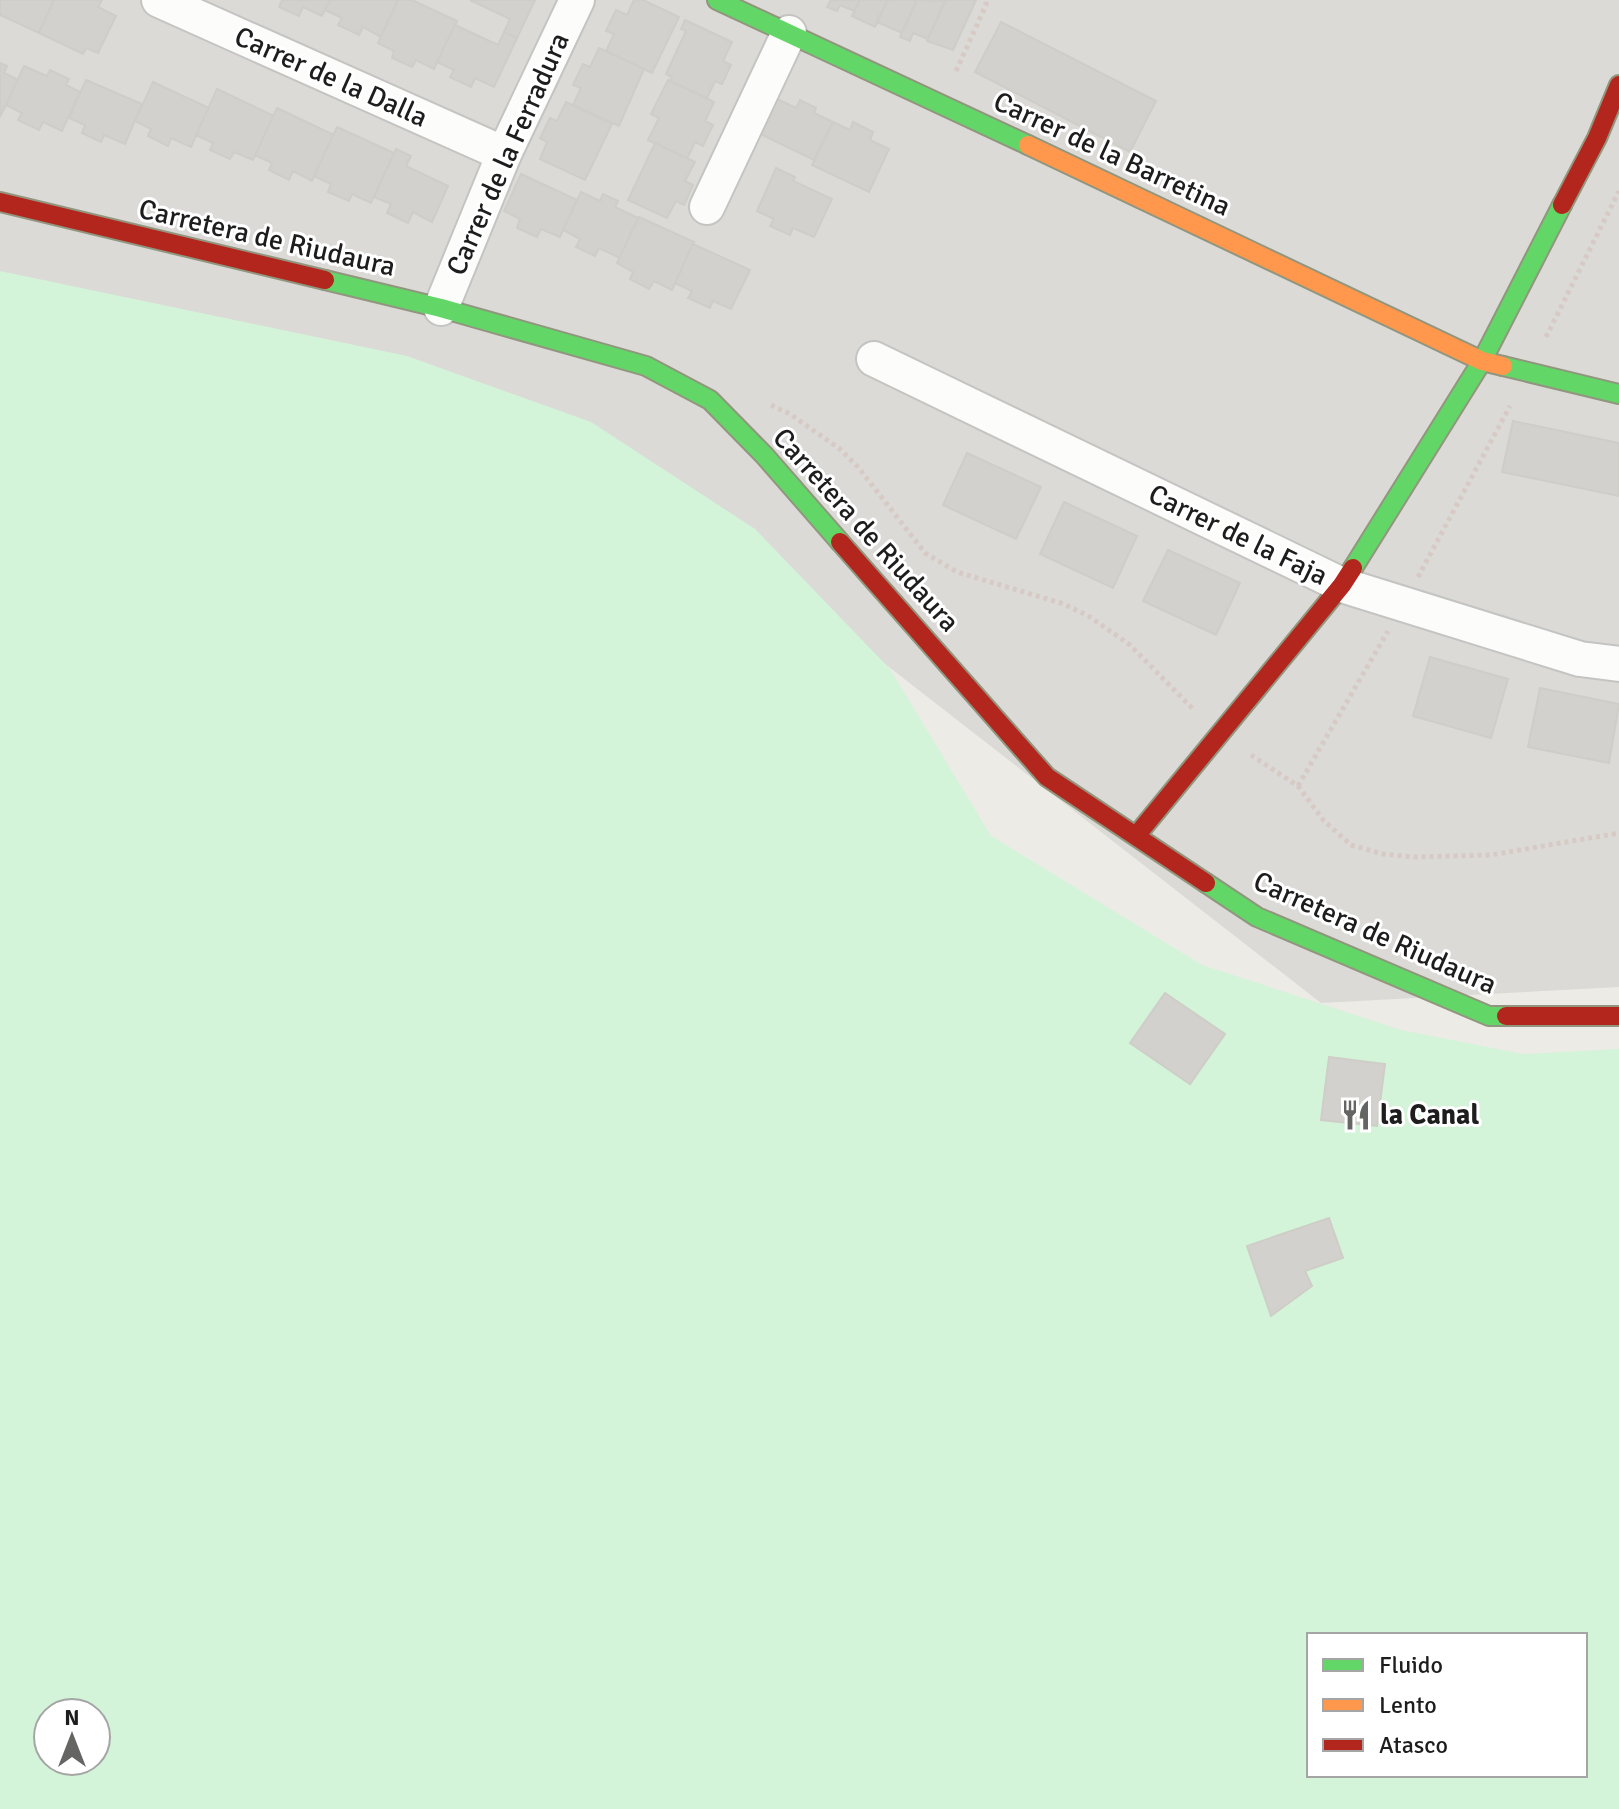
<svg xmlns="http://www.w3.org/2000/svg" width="1619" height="1809" font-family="Signika,sans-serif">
<rect width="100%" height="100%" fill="#ecebe6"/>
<path fill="#dbdad7" d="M0 0H1619V987L1321 1003 646 478 0 342Z"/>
<path fill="#d3f4d8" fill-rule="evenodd" d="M0 271 407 356 591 422 755 529 890 669 991 836 1202 965 1401 1030 1523 1054 1619 1049V1809H0ZM1309 1635H1585V1775H1309ZM48 1713H96V1761H48Z"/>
<g fill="#d3d1cd" stroke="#cfcdc7" stroke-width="2">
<path d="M0 0H54L39 33 0 15Z"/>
<path d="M54 0H102L98 7 116 16 98 53 86 48 83 54 39 33Z"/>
<path d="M282 0H330L322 16 303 7 299 16 279 7Z"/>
<path d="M330 0H398L381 37 363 27 359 35 338 25 342 18 325 10Z"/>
<path d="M398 0H412L457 21 434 69 416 60 412 67 392 58 394 51 378 43Z"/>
<path d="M470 0H535L517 38 504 32 510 19Z"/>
<path d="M634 0H643L679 17 652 73 606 51 614 34 606 31 616 10 627 15Z"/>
<path d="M831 0H860L854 11 840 5 837 11 827 7Z"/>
<path d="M860 0H888L875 27 852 16Z"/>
<path d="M888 0H917L902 33 877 22Z"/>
<path d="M917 0 945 1 928 39 913 33 910 41 900 37Z"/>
<path d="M976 0 953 50 927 41 946 0Z"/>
<path d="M685 20 732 42 723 61 731 65 722 84 715 81 707 98 670 81 672 77 666 74 686 31 681 29Z"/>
<path d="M1001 22 1156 101 1130 152 975 72Z"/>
<path d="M455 25 498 45 504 32 517 38 494 87 475 78 471 87 450 77 454 70 437 62Z"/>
<path d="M599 48 644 69 619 126 573 105 581 88 573 85 583 64 590 67Z"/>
<path d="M0 63 7 66 4 73 18 80 0 117Z"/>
<path d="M24 66 47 76 50 70 69 79 66 85 80 92 62 131 43 122 39 130 18 120 22 113 6 105Z"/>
<path d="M86 80 142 104 125 144 104 135 101 142 82 133 85 125 69 118Z"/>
<path d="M668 80 714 102 705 121 713 125 703 146 695 142 687 159 648 140 659 118 651 114Z"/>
<path d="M153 82 209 108 191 147 171 138 168 146 148 136 151 129 135 121Z"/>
<path d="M217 89 274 116 253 160 234 152 230 159 210 150 213 143 196 135Z"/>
<path d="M775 98 796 108 800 100 816 108 814 113 833 122 814 160 758 133Z"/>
<path d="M566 102 612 124 585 180 540 159 547 142 540 138 550 118 557 121Z"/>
<path d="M277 108 334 135 312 181 293 171 289 180 269 170 272 163 255 155Z"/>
<path d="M833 122 850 130 853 122 873 132 870 140 889 149 869 192 812 165Z"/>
<path d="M337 127 394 153 371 203 352 194 349 201 328 192 331 184 314 176Z"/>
<path d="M655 143 695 162 685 181 693 185 684 205 676 201 667 218 628 200Z"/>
<path d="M396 149 411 156 406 166 448 186 432 222 413 212 408 223 387 213 391 204 374 197Z"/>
<path d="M776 168 795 177 793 181 832 199 814 237 793 228 790 235 770 226 774 219 757 211Z"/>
<path d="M521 174 577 200 560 237 541 229 537 237 517 228 520 219 504 211Z"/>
<path d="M581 192 600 201 603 194 618 201 615 207 638 218 620 258 599 248 595 256 576 247 580 239 563 230Z"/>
<path d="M639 217 694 242 672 290 654 281 649 289 630 279 633 272 617 263Z"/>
<path d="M693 244 750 270 731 309 713 301 710 308 688 298 692 291 675 283Z"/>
<path d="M1513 421 1619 443V496L1502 472Z"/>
<path d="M967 453 1041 487 1016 539 943 505Z"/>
<path d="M1064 502 1137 536 1113 588 1040 554Z"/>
<path d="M1168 550 1240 583 1216 635 1143 601Z"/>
<path d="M1430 657 1508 679 1491 738 1413 716Z"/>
<path d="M1540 688 1619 704 1609 763 1528 747Z"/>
<path d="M1165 993 1225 1034 1190 1084 1130 1043Z"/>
<path d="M1329 1057 1385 1064 1377 1126 1321 1120Z"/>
<path d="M1329 1218 1343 1258 1305 1271 1312 1286 1271 1316 1247 1246Z"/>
</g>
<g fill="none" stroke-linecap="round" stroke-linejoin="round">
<g stroke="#c4c4c2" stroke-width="38">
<g id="street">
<path d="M159 0 504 154"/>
<path d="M707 207 789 33"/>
<path d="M441 308 504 154 577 0"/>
<path d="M874 359 1342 585 1580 659 1619 664"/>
</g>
</g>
<g stroke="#91967e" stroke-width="22">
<g id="fast">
<path d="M717 0 1028 145"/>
<path d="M325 280 441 308 646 366 710 400 764 455 840 542"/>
<path d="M1503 366 1619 394"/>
<path d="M1353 568 1482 361 1562 205"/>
<path d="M1206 883 1257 917 1489 1016H1506"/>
</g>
</g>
<g stroke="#91967e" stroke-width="22">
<path id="slow" d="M1028 145 1482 361 1503 366"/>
</g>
<g stroke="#91967e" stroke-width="22">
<g id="jam">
<path d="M0 202 325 280"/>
<path d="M1562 205 1597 138 1619 85"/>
<path d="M840 542 1047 777 1206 883"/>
<path d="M1136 836 1342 585 1353 568"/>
<path d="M1506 1016H1619"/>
</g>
</g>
<g stroke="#d7cac5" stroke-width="5" stroke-dasharray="4 4" stroke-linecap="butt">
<path d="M956 71 986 5V0"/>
<path d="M1546 337 1619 191"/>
<path d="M771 405 790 414 840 449 858 467 925 553 957 572 1064 604 1090 617 1130 645 1193 709"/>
<path d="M1418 577 1510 406"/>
<path d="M1251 755 1298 786 1324 821 1351 845 1383 854 1414 857 1491 855 1619 833"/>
<path d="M1298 786 1388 631"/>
</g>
<use href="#street" stroke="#fcfcfb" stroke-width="34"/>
<use href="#fast" stroke="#63d668" stroke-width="18"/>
<use href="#slow" stroke="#ff974d" stroke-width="18"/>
<use href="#jam" stroke="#b3261e" stroke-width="18"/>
</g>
<defs>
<g id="restaurant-bare" transform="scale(2.4)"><path d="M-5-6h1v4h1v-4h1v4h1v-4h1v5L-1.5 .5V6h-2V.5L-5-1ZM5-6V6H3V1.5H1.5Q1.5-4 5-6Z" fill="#656563" stroke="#fff" stroke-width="2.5" paint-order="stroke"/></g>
</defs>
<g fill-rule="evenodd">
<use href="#restaurant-bare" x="1356" y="1115"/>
</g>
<g text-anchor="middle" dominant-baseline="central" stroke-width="6" stroke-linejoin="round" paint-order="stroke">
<g font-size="28" fill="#1d1d1d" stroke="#fff">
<text transform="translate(331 77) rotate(24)">Carrer de la Dalla</text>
<text transform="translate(508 154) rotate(-66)">Carrer de la Ferradura</text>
<text transform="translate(1112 154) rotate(25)">Carrer de la Barretina</text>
<text transform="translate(267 238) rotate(13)">Carretera de Riudaura</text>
<text transform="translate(866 530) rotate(48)">Carretera de Riudaura</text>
<text transform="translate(1238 535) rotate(26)">Carrer de la Faja</text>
<text transform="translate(1375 933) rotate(24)">Carretera de Riudaura</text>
</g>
<g font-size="28" font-weight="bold" fill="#1d1d1d" stroke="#fff" text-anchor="start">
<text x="1380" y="1115">la Canal</text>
</g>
</g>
<rect x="1307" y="1633" width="280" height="144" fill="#ffffff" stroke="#a5a5a5" stroke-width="2"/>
<rect x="1323" y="1659" width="40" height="12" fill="#63d668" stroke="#a5a5a5" stroke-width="2"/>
<text x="1379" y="1673" font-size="24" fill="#1d1d1d">Fluido</text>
<rect x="1323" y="1699" width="40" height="12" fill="#ff974d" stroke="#a5a5a5" stroke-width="2"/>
<text x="1379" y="1713" font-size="24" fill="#1d1d1d">Lento</text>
<rect x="1323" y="1739" width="40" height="12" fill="#b3261e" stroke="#a5a5a5" stroke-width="2"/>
<text x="1379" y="1753" font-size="24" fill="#1d1d1d">Atasco</text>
<g transform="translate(72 1737)"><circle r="38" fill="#ffffff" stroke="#a5a5a5" stroke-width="2"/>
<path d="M0-6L14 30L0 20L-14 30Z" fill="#656563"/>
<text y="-12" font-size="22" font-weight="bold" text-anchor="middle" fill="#1d1d1d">N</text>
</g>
</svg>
